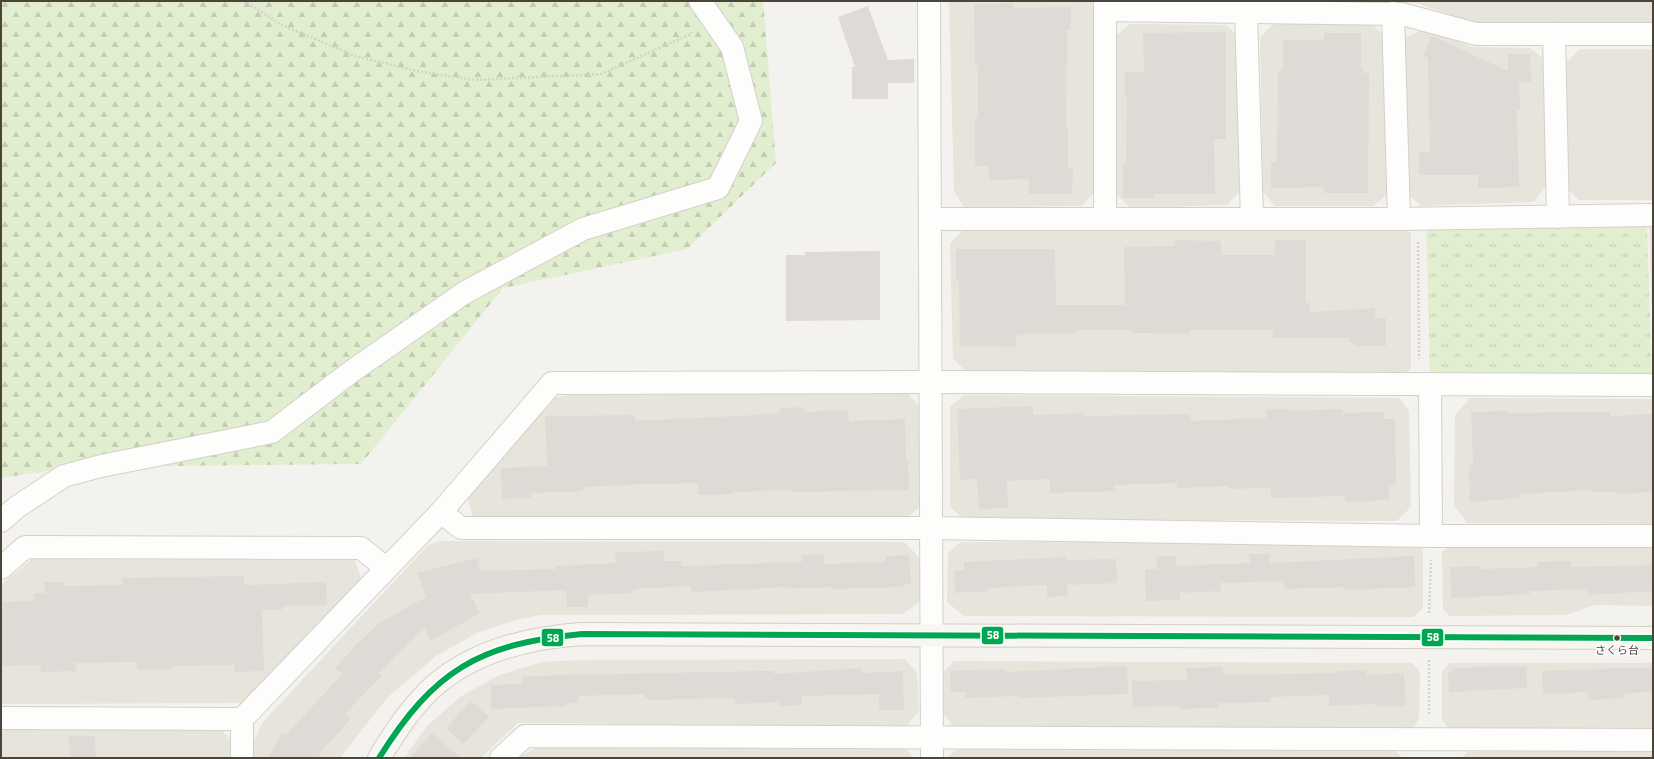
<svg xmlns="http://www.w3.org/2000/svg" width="1654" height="759" font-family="'Titillium Web','Noto Sans JP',sans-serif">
<defs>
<pattern id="forest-firs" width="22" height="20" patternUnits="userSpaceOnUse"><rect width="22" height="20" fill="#e1eecf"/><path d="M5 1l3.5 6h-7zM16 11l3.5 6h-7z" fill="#c3cdb2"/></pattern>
<pattern id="park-tufts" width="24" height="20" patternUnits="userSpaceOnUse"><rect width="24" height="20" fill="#e1eecf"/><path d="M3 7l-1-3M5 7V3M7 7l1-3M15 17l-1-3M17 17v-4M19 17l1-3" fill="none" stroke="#c3cdb2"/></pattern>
</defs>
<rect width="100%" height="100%" fill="#f4f2ee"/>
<g fill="#e7e4dc">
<path d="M949 1H1094V193L1082 206 964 207 954 191Z"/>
<path d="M1129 1H1653V24H1474L1417 3Z"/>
<path d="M1371 23 1385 36 1387 195 1373 206H1275L1263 192 1260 37 1274 24Z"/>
<path d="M1130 24 1226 25 1239 37 1241 190 1227 205 1130 208 1114 192 1113 38Z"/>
<path d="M1425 28 1472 47 1530 48 1547 61 1546 185 1534 202 1421 206 1407 193 1405 38Z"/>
<path d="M1580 49H1653V200H1579L1566 188 1567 62Z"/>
<path d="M1649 225H1653V337Z"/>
<path d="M1405 227 1411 233V368L1404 375 967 373 953 358 950 243 966 228Z"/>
<path d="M907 393 919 406 922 505 907 518 472 516 468 497 553 398 571 395Z"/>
<path d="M964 395 1399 398 1409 411 1411 507 1397 521 963 519 950 506V407Z"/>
<path d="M1470 398 1653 399V524L1468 523 1454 506 1455 415Z"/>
<path d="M440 541 904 542 919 557 921 601 903 614 541 615 516 620 479 632 436 656 387 698 340 758H253V742L263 722 428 545Z"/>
<path d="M961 542 1414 543 1423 550V608L1413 617 964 616 947 602 948 553Z"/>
<path d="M1452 544 1653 545V606L1596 605 1565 615 1450 616 1443 609 1442 552Z"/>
<path d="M32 559 355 560 362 581 250 703 1 704V585Z"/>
<path d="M905 659 917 673 919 711 906 726 518 723 481 758H404L427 726 460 697 499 675 542 662 581 660Z"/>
<path d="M954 661 1412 663 1420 672 1419 718 1412 730 954 727 942 712V674Z"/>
<path d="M1450 663H1653V730L1448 729 1442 719V672Z"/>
<path d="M1 728 220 729 232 741V758H1Z"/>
<path d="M536 748H906L913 758H517Z"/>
<path d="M957 749 1395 750 1402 758H946Z"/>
<path d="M1653 751V758H1462L1467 752Z"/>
</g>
<path fill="url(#forest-firs)" d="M1 1H763L776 163 687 249 503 288 361 464 73 467 1 478Z"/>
<path fill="url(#park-tufts)" d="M1647 225 1652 378 1430 373 1426 229Z"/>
<g fill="#dedbd6">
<path d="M1013 3V8L1071 7V30H1067L1066 128H1068V168H1073L1072 194H1029V179L989 180V166H975V118H978V65H975L974 4Z"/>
<path d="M868 6 888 60 914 59V83H888V99H852V67H855L838 17Z"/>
<path d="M1226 32V139H1214L1215 194H1154V198H1123V164H1126L1127 95H1125V72H1144L1143 33Z"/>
<path d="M1324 33H1361V70H1364V73H1369L1368 193H1324V187L1271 188V162H1277L1278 71 1283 70V40H1324Z"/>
<path d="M1432 36 1508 71V54H1530L1531 82 1519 83 1520 110H1517L1519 187 1478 188V175H1419V152H1430L1428 58 1423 56Z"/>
<path d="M1175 240 1220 241 1222 255H1275V240H1306V303H1310V312L1375 308V318H1386V346H1354V343L1349 342V338H1273V330H1190L1191 333 1155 334V333H1131V330H1075V333L1023 334V335L1016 336V347L960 346 959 279H956V249H1055L1056 305H1125L1124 247 1175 246Z"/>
<path d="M880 251V320L786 321V255H805V252Z"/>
<path d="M1033 406 1034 415 1083 413V416L1190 414 1191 421 1266 418V410L1288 409 1289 411 1342 409 1343 413 1384 412V419H1395L1396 485 1389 486V500L1345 502V496L1271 498V488L1229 489V486L1177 488V483L1114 485 1115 491 1050 493V479L1007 481 1008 508 979 509 977 479 960 480 957 409Z"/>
<path d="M804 407V412L848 410 849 421 905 419 906 460H908L909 490 790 492V490L733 492V494L698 495V483L646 484 583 487V491L531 493V498L502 499 501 468 547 466 545 416 635 415V421L758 415V414L780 413V408Z"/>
<path d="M1507 411V413L1610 412V416L1653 414V492L1618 494V492H1593L1592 490 1519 494V498L1470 502 1469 465H1473L1471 412Z"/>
<path d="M664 551V561H681V566L802 562 801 555 824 554V564L886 562V556L909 555 911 584H903V587L831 589V587L786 589V587L691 592V586L633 589V593L588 595V607H567L566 590 470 594 480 613 431 641 424 627 379 673 382 675 345 714 351 719 322 750 318 758H268L282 733 286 735 342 674 335 668 353 648 381 621 382 622 426 597 417 573 477 558 480 571 556 569V566L616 563 615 552Z"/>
<path d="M1249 554H1270V563L1414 556 1415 587 1345 590V587L1284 589V581L1220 583 1221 591 1180 593V600L1146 601 1145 569H1157L1156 556H1176V566L1250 563Z"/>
<path d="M1066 557V560L1116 559 1117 583 1067 585 1068 596 1047 597V585L989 588V591L955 593 954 571 964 570V562Z"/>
<path d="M1571 561V567L1653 565V591L1588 595V589L1530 591V594L1451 598 1450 567 1481 566 1482 569 1538 567V562Z"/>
<path d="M244 576V585L326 582 327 605 282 606V610H262L264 671 234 672V665L173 666V669L137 670V662L75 663 76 671 41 672 40 665 1 666V602L34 601V593H45L44 582H64V586L122 585V578Z"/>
<path d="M1127 666 1128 694 1018 698V696L965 698V692H951L950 671 1005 669V672Z"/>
<path d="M1526 666 1527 688 1449 692 1448 672 1454 671V668Z"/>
<path d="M1223 667V675L1338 673V671L1366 670 1367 675 1404 673 1406 706 1377 707V704L1329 706V695L1270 697V702L1219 703V708L1181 709V706L1133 707 1132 681 1187 680 1186 668Z"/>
<path d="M861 668 862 673 903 671 904 710H879V694L802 696V705L779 706 778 702 735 704 734 698 649 700 648 698H645V694L578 696V702L566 703V706L491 709V685L523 684V676L758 671H774V674Z"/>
<path d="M1625 668H1653V692L1625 693V698L1588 700V692L1543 694 1542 671Z"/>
<path d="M471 701 489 717 463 744 446 728Z"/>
<path d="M432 733 461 758H410Z"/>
<path d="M69 736H95L96 758H70Z"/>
</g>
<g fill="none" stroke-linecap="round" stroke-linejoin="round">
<g stroke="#d2d0cb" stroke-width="24">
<g id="street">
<path d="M929 1 932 758"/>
<path d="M1105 10 1402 14 1476 34H1653"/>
<path d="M1246 12 1252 219"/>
<path d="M1393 13 1399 219"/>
<path d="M1554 34 1558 217"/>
<path d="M931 219H1399L1653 215"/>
<path d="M1105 219V1"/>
<path d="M1430 384 1431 536"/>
<path d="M441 512 461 528H932L1431 536H1653"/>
<path d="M1 521 17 507 64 476 101 466 272 432 348 374 464 293 583 229 718 188 751 121 732 47 700 1"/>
<path d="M1 568 25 547 361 548 386 568"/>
<path d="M1 718 242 719"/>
<path d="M242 758V719L441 512 552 383 932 382 1653 385"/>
<path d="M501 758 525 736 1653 740"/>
</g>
</g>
<g stroke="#d3cfc5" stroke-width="24">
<path id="secondary" d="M379 758C392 737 405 716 422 698 463 653 523 638 582 634L1653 638"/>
</g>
<g stroke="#d3d2cc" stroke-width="2.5" stroke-dasharray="2 2" stroke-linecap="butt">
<path d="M244 1 282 25 355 56 421 72 474 80 601 74 691 34V32"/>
<path d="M1418 242 1419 359"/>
<path d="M1429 613 1431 560"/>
<path d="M1429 660V715"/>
</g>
<use href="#street" stroke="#fdfdfc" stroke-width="22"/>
<use href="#secondary" stroke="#f7f6f1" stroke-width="22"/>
<g stroke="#fff" stroke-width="9">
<path id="bus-1" d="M379 758C434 670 479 644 582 634L1653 638"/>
</g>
<use href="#bus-1" stroke="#00a651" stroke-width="6"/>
</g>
<circle fill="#4b4439" stroke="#fff" stroke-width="1.5" cx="1617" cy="638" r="3.5"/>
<g text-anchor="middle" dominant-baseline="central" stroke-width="3" stroke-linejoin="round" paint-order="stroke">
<g font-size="11" fill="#4b4439" stroke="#fff">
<text x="1617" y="650">さくら台</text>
</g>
</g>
<g stroke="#fff" stroke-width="1.5">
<rect x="981" y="626" width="23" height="19" rx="4" fill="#00a651"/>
<rect x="1421" y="628" width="23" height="19" rx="4" fill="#00a651"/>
<rect x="541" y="628" width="23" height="19" rx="4" fill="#00a651"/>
</g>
<g font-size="11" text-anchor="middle" font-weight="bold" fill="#fff">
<text x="993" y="639">58</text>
<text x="1433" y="641">58</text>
<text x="553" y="642">58</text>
</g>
<rect width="1654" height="759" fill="none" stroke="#4b4439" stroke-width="4"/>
</svg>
